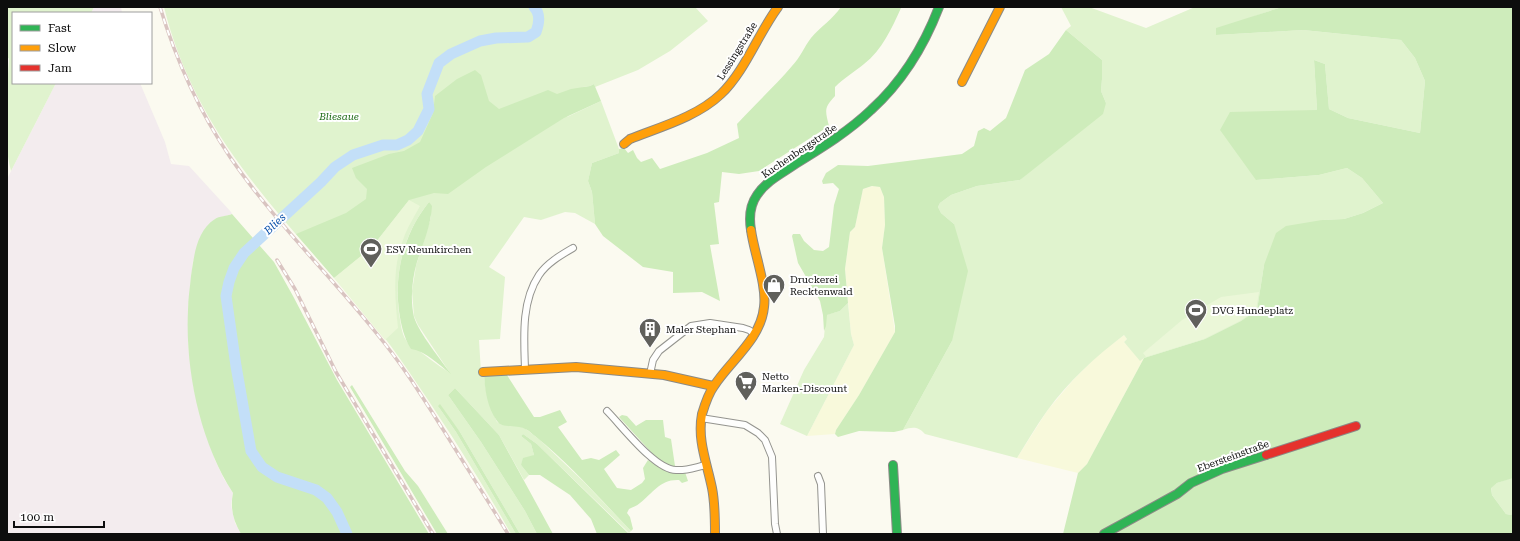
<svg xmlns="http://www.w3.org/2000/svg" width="1520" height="541" font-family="'Roboto Serif',serif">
<rect width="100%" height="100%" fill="#fbfaf0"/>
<g fill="#f3ecee">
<path d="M94 7H121L122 13H91Z"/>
<path d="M56 83H140L165 142 171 164 189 166 231 212 232 214 215 219 193 261 188 309V345L194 390 205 431 215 460 224 479 233 493 231 505 235 523 241 534H7V179Z"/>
</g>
<g fill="#f8f9db">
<path d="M873 186 880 187 884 197 885 225 882 248 895 332 859 395 836 430 835 434 807 436 854 345 851 334 845 269 850 232 855 227 863 189Z"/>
<path d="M1124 335 1127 339 1124 342 1140 360 1144 358 1087 464 1078 473 1017 458 1047 411 1074 379 1099 354Z"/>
</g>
<g fill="#e0f3ce" fill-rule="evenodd">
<path d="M7 7H94L91 13H13V83H56L11 171C2 135 7 95 9 58L7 59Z"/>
<path d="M164 7H695L708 21 670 51 638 70 595 87 594 84 590 86 583 87 567 117 601 101 619 149V153L592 163 588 181 592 192 595 224 575 213 565 212 541 220 524 217 489 267 505 277 500 339 479 340 481 373 484 374C485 392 490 406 497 422L509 426H519L526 429 540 440 583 481 631 531 629 533 537 444 523 434 521 436 531 444 534 455 521 465 529 475 524 480 499 435 455 388 448 395 481 442 525 511 537 534H520L460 432 438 406 456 432 516 534H511C493 501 473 470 453 438 430 403 407 367 381 333 339 280 290 231 249 177 210 126 179 69 164 7ZM429 202 431 217 416 266 412 291 414 316 418 325 450 373C437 365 425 355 413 346 411 345 407 343 406 340 401 333 401 322 399 314 394 273 403 234 429 202Z"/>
<path d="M1061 7H1089L1146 28 1195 7H1282L1255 16 1216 35 1303 30 1401 40 1415 58 1425 81 1420 133 1348 118 1329 109 1325 64 1314 60 1317 110 1256 180 1319 175 1347 168 1362 178 1383 203 1363 213 1344 219 1322 220 1264 265 1257 310 1241 321 1205 339 1144 358 1140 361 1124 342 1127 339 1124 335C1095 357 1068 382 1047 411 1036 426 1027 442 1017 458L925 434C918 426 912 427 903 430L952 341 954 224 941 213 938 207 940 203 951 195 977 186 1020 180 1106 103 1101 91 1102 79V60L1066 30 1071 26Z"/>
<path d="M848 303 851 334 854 345 807 436 780 424 804 370 824 337 826 315 840 311Z"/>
<path d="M1511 478H1513V513L1511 515 1506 514 1492 495 1491 487 1497 483Z"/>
</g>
<g fill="#ceecbb">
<path d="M841 7 901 8C892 28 882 50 864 64 854 72 844 78 835 87V96C824 108 825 110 829 126L759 171 739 174 722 172 719 202 714 203 719 244 710 245 720 301 702 292 673 293V272L643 267 603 236 595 224 592 192 588 181 592 163 619 153V149L624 148 628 153 633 150 637 158 641 162 652 158 660 169 707 153 739 138 737 124C755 104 775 86 792 66 800 58 804 47 811 38 820 27 833 19 841 7Z"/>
<path d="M1282 7H1513V478L1497 483 1491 488 1492 495 1506 514 1511 515 1513 513V534H1063L1078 473 1087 464 1144 358 1205 339 1241 321 1257 310 1264 265 1276 233 1286 226 1322 220 1344 219 1363 213 1383 203 1362 178 1347 168 1319 175 1256 180 1220 130 1230 112 1317 110 1314 60 1325 64 1329 109 1348 118 1420 133 1425 81 1415 58 1401 40 1303 30 1216 35V28Z"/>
<path d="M1066 30 1102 60V79L1101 91 1106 103 1103 114 1020 180 977 186 951 195 940 203 938 207 941 213 954 224 968 271 952 341 903 430 894 432 859 431 838 437 835 434 836 430 859 395 895 332V326L882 248 885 225 884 197 880 187 872 186 863 189 855 227 850 232 845 269 848 303 840 311 827 315 826 326 824 331 823 315 820 301 798 263 792 236 793 234H800L804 241 814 250 823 251 829 247 834 205 839 189 833 183 823 184 822 181 826 173 838 165 868 166 962 154 974 146 978 131 984 128 990 131 1006 118 1025 70 1049 54Z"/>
<path d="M475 70 481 75 489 101 499 109 548 90 557 94 571 89 590 86 594 84 601 101 564 118 486 167 448 194 434 193 409 200 372 247 334 278 296 234 346 213 366 199 367 189 356 178 352 168 389 154 404 151 420 142 433 113 435 96 457 79Z"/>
<path d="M429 202 432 206C431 225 423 244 417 262 412 279 410 300 414 317 419 333 441 360 451 374 439 365 426 351 411 349 404 338 401 325 399 311 394 272 404 233 429 202Z"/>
<path d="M232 214 274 262 293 296 337 380 429 534H241C233 520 230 508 233 493 200 442 185 370 188 310 188 299 190 287 191 276 194 257 196 231 215 219 219 216 227 216 232 214Z"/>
<path d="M505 372 534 417H540L560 410 567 422 558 427 582 460 591 458 599 460 616 450 620 455 604 469 617 488 631 490 642 483 645 479 643 468 648 460 668 472H685L688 481 682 483 679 480C660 479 653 493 640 503 637 506 632 507 629 509L627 513 630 517 633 529 631 531C600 499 570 464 535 436 532 434 529 430 525 429 517 424 502 429 497 421 487 407 485 390 484 374Z"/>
<path d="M352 385 405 471 418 486 448 534H437L350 387Z"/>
<path d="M455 388 499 435 553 534H537L525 511 481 442 448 395Z"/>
<path d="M440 404 460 432 520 534H516L456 432 438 406Z"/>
<path d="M622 415 627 416 636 426 646 420H663L665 437 671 439 675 466H669L660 462 619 417Z"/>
<path d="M523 434 537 444 629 534H597L591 519 570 495 540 475H529L521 465 523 458 534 455 531 444 521 436Z"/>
</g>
<g fill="#ebf7d8">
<path d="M409 200 420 206C414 217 407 228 403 240 392 268 395 299 398 328L385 340 334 278 372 247Z"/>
<path d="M1259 292 1256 310 1240 321 1204 339 1146 357 1143 353 1182 320 1221 297Z"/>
</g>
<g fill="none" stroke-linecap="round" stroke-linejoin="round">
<path stroke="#c3dff8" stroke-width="11" d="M347 534 337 512 327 498 316 490 277 477 262 467 251 451 236 366 226 296 229 282 234 268 244 253 321 182 335 167 353 155 383 145H397L408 140 418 131 429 109 427 94 439 63 451 54 480 41 496 38 528 37 536 32C539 24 541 14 534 7"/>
<g stroke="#94948f" stroke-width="8">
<g id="street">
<path d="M525 369C524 338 521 302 539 275 547 263 561 255 573 248"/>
<path d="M650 374 653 360 659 351 691 326 710 323 743 328 749 330 755 334"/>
<path d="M607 411C622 426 655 470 676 470 686 471 696 467 706 465"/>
<path d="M701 418 745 425 758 433 765 440 772 457 775 524 777 534"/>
<path d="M818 476 821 484 823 534"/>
</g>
</g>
<g stroke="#8b8a86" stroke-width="10">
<g id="fast">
<path d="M751 230C749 218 750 205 757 195 767 180 783 173 797 163 823 147 849 131 871 110 902 82 924 46 939 7"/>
<path d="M893 465 897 534"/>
<path d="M1104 534 1177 494 1191 483 1222 469 1266 455"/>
</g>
</g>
<g stroke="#8b8a86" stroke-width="10">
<g id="slow">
<path d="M962 82 1000 7"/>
<path d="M624 144 630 139C660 127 697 117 721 94 745 71 758 34 778 7"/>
<path d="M483 372 576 367 664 375 713 386"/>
<path d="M715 534C715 519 715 503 712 488 707 463 697 440 702 414 705 404 708 394 714 386 730 361 761 339 764 307 767 285 754 253 751 230"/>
</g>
</g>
<g stroke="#8b8a86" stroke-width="10">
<path id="jam" d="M1266 455 1356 426"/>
</g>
<use href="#street" stroke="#fefefd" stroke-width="6"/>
<use href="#fast" stroke="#30b455" stroke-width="8"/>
<use href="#slow" stroke="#ff9f0a" stroke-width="8"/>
<use href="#jam" stroke="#e5322d" stroke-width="8"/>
<g stroke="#d9c4c1" stroke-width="3.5">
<g id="rail">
<path d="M160 7C176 60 199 111 230 157 273 220 329 274 377 334 402 364 423 398 444 431 465 465 487 499 508 534"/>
<path d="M277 260 295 289 336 372 433 534"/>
</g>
</g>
<use href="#rail" stroke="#fff" stroke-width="2" stroke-dasharray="6" stroke-linecap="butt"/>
</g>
<defs>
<g id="stadium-pin" transform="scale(1.15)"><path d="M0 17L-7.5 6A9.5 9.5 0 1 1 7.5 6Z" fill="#60605c" stroke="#fff"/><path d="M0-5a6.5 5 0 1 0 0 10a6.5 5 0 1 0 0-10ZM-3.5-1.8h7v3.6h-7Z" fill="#fff"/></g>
<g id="shop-pin" transform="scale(1.15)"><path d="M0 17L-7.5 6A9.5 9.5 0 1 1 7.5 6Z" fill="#60605c" stroke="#fff"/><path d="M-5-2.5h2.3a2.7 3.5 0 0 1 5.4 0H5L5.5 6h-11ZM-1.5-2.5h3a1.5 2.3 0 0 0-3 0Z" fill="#fff"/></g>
<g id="building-pin" transform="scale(1.15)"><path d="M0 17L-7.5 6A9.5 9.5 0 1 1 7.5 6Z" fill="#60605c" stroke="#fff"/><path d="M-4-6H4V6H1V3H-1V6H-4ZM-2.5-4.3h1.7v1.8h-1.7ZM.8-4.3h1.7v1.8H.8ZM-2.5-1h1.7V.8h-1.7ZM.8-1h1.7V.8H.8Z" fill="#fff"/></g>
<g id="supermarket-pin" transform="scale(1.15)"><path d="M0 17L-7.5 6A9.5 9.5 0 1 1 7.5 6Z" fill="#60605c" stroke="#fff"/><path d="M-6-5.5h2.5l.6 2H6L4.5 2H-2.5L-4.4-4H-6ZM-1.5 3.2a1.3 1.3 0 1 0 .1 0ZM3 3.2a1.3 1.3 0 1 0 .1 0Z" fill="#fff"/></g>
</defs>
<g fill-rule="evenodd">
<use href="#stadium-pin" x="371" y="249"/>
<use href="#shop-pin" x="774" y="285"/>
<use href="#stadium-pin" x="1196" y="310"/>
<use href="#building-pin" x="650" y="329"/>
<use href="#supermarket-pin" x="746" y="382"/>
</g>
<g text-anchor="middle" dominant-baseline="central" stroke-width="4" stroke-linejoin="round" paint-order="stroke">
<g font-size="10" fill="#0d0d0d" stroke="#fff">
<text transform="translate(737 51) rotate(-58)">Lessingstraße</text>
<text transform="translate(799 151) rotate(-34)">Kuchenbergstraße</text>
<text transform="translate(1233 456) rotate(-20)">Ebersteinstraße</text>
</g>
<g font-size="10" font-style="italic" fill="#1e6b17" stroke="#fff">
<text x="339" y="116">Bliesaue</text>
</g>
<g font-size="10" fill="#0d0d0d" stroke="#fff" text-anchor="start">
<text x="386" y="249">ESV Neunkirchen</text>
<text x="790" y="279">Druckerei<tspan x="790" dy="12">Recktenwald</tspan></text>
<text x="1212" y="310">DVG Hundeplatz</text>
<text x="666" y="329">Maler Stephan</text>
<text x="762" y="376">Netto<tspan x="762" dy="12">Marken-Discount</tspan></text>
</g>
<g font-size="11" font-style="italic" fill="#0a51ab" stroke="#fff">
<text transform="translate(275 224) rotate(-44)">Blies</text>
</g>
</g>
<rect width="1520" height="541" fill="none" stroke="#0d0d0d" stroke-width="16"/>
<rect x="12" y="12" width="140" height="72" fill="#ffffff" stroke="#9e9e9e"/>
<rect x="20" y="25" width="20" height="6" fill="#30b455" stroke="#9e9e9e"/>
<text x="48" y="32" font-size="12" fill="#0d0d0d">Fast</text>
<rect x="20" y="45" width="20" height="6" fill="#ff9f0a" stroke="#9e9e9e"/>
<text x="48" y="52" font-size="12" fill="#0d0d0d">Slow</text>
<rect x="20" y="65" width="20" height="6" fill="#e5322d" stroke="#9e9e9e"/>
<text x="48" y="72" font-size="12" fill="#0d0d0d">Jam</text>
<path d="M14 521v6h90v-6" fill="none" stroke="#0d0d0d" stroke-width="2"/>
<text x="20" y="521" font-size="12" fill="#0d0d0d" stroke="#ffffff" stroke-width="3" paint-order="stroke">100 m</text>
</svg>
